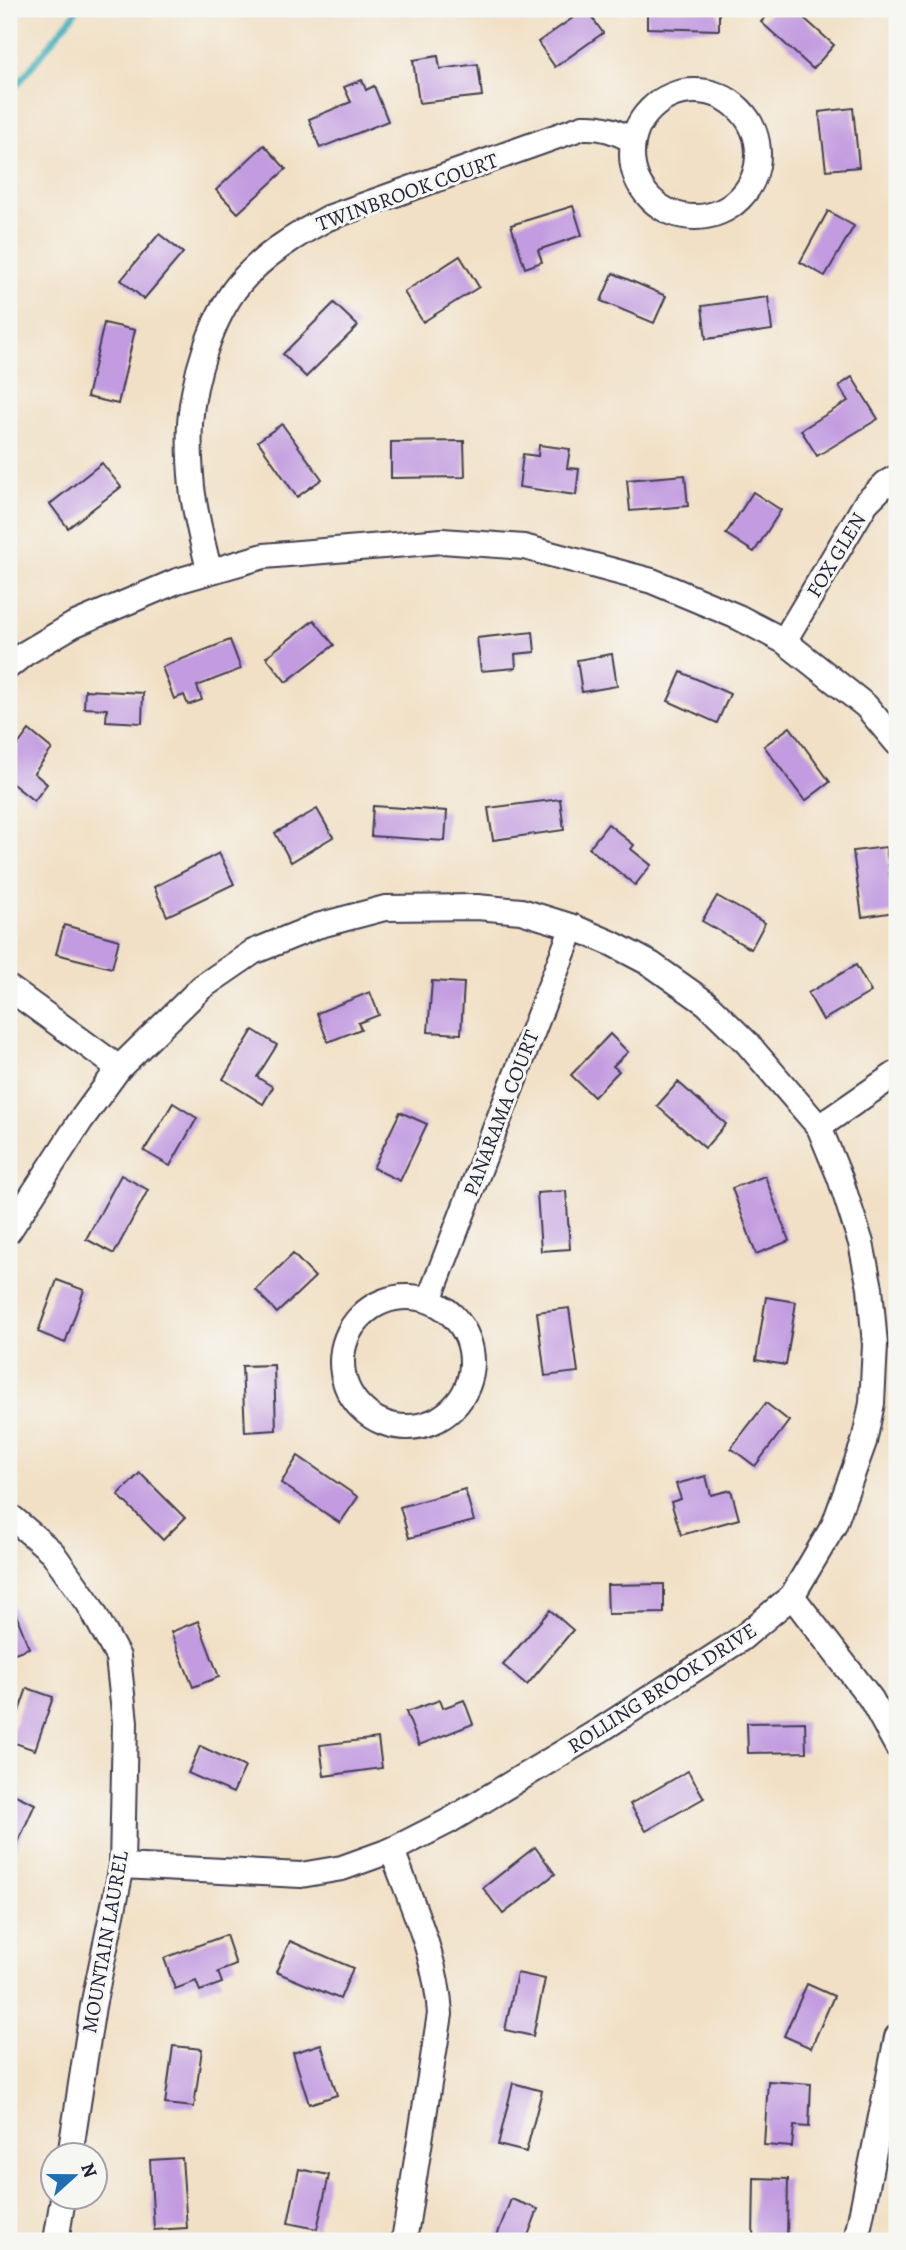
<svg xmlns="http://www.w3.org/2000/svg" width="906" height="2250" font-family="Alegreya,serif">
<rect width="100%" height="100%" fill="#f6f6f2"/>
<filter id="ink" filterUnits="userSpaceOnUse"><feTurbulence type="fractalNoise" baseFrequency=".0143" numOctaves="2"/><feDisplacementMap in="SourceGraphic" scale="14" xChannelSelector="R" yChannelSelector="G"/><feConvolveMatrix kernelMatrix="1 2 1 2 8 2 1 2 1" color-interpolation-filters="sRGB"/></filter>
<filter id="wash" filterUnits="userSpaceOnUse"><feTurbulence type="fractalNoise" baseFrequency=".00686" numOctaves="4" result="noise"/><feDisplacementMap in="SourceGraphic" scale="28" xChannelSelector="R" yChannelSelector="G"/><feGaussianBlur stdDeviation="1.57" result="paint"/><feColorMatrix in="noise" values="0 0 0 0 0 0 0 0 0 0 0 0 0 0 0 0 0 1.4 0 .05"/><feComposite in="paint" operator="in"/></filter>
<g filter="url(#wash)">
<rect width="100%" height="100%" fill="#f1e0c5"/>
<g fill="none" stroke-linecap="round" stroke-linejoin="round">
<path stroke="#40b0bb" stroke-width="6" d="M9 95 78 9"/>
</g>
<g id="blocks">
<g fill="#c29be0">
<path d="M586 9 603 33 555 67 538 42Z"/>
<path d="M647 9H719V30L647 28Z"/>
<path d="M773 9H794L834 45 813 69 761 22Z"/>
<path d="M438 56 440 69 478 64 482 96 419 103 413 60Z"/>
<path d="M362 80 366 90 374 86 388 121 320 148 309 119 351 102 344 87Z"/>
<path d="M853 108 859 167 826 170 819 112Z"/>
<path d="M264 145 286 169 238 213 216 190Z"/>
<path d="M573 206 582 235 538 250 542 262 525 268 511 225Z"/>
<path d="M828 211 854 226 825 276 800 262Z"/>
<path d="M159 234 183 253 144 299 121 280Z"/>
<path d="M460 256 479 287 423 322 404 292Z"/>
<path d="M613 273 666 296 654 323 601 301Z"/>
<path d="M768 297 772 330 706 339 702 306Z"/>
<path d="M334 303 358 326 306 377 283 354Z"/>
<path d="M104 323 135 330 118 404 87 397Z"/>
<path d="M852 377 878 419 817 456 801 430 848 401 839 386Z"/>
<path d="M282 424 322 479 297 497 258 441Z"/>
<path d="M464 441 465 477 391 478V442Z"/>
<path d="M539 445 570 449 567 468 579 469 576 495 519 487 523 454 538 456Z"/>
<path d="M102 463 121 487 68 528 50 504Z"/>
<path d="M685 475 688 506 630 511 627 480Z"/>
<path d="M753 492 781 510 754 552 726 534Z"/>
<path d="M314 620 334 645 286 682 266 657Z"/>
<path d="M533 632 535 652 515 654 516 668 481 671 477 638Z"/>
<path d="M230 640 241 669 197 686 202 700 188 705 184 695 174 699 162 667Z"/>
<path d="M612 654 617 686 582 692 577 660Z"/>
<path d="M681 672 730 694 717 723 668 701Z"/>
<path d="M85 690 143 693 142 723 106 721 107 709 84 708Z"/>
<path d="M790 727 830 782 805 801 764 746Z"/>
<path d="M29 730 52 749 34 773 47 784 34 801 9 781V757Z"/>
<path d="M560 799 564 830 493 840 488 808Z"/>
<path d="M373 806 447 811 445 841 371 836Z"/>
<path d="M317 809 333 837 291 862 275 833Z"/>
<path d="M608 824 634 845 631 849 651 865 635 885 589 848Z"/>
<path d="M886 847 895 912 862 917 853 851Z"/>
<path d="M219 853 234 884 167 916 154 887Z"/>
<path d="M717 896 765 923 751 949 702 921Z"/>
<path d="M64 925 119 940 112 968 56 954Z"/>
<path d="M856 965 871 992 823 1020 808 993Z"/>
<path d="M432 981 464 983 461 1034 428 1032Z"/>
<path d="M370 992 379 1015 358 1023 361 1029 328 1042 317 1013Z"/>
<path d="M253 1030 277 1045 257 1077 273 1087 263 1104 223 1079Z"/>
<path d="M610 1034 628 1052 613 1066 619 1071 594 1097 571 1075Z"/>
<path d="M678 1082 726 1124 705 1148 657 1106Z"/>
<path d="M173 1103 197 1118 170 1166 144 1151Z"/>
<path d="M400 1112 427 1124 400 1181 373 1168Z"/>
<path d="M121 1175 148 1190 114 1254 86 1239Z"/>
<path d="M765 1176 789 1241 756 1254 732 1188Z"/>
<path d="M566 1191 570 1249 541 1251 537 1193Z"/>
<path d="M293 1254 315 1277 277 1313 256 1290Z"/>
<path d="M57 1280 84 1290 65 1343 38 1332Z"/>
<path d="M766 1297 796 1302 786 1365 756 1360Z"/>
<path d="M569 1308 578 1372 545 1376 537 1312Z"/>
<path d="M274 1365 276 1430 245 1432 242 1366Z"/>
<path d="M766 1403 789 1421 755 1466 731 1448Z"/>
<path d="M298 1456 358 1497 340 1523 281 1483Z"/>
<path d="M140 1473 185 1518 163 1540 118 1495Z"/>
<path d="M706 1476 711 1495 731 1490 739 1519 681 1535 671 1502 681 1499 676 1484Z"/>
<path d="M465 1489 474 1521 409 1538 400 1507Z"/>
<path d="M664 1584V1613L608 1614 607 1585Z"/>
<path d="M10 1599 29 1648 9 1655V1600Z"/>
<path d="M550 1610 573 1630 527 1685 503 1665Z"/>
<path d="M198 1621 219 1677 193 1687 171 1632Z"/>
<path d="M27 1688 53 1697 35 1750 9 1741Z"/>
<path d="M440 1700 443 1708 464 1700 473 1724 419 1745 406 1712Z"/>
<path d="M805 1722 806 1752 748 1753 747 1723Z"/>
<path d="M378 1738 382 1768 324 1776 320 1745Z"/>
<path d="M200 1746 245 1767 233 1793 188 1773Z"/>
<path d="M688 1771 704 1798 646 1831 630 1804Z"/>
<path d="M9 1792 35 1804 9 1863Z"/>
<path d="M535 1847 555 1874 503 1914 483 1888Z"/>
<path d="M226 1935 236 1965 218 1972 222 1983 200 1991 196 1981 175 1989 164 1958Z"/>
<path d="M290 1941 353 1968 340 1999 276 1972Z"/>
<path d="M517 1973 545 1979 533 2036 505 2030Z"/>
<path d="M807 1984 834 1996 811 2048 784 2036Z"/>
<path d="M321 2044 337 2095 309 2104 293 2053Z"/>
<path d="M173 2046 202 2049 194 2107 165 2104Z"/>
<path d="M768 2081 811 2084 809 2127 794 2126 792 2147 764 2145Z"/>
<path d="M513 2083 542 2091 526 2152 498 2145Z"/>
<path d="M182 2158 187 2228 154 2230 150 2160Z"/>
<path d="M299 2169 329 2175 317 2229 288 2223Z"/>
<path d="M754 2178 788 2179 787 2241H753Z"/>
<path d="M511 2199 538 2209 526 2241H495Z"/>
</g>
</g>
</g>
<g filter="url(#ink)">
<use href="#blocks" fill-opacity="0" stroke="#413e50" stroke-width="2"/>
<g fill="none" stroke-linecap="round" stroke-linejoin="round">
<g stroke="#413e50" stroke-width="28">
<g id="minor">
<circle cx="695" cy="154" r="63"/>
<path d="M209 570C203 543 195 515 192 487 190 466 189 443 190 423 193 380 211 318 239 284 263 255 296 235 328 218L583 127C603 126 615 131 632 140"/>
<path d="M784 641 866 503 886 483 897 477"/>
<path d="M9 666 24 654 73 625 177 581 264 556 442 541 524 547 652 581 738 617 784 641 866 706 897 743"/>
<path d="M9 988 119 1068"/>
<path d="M819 1127 897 1073"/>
<path d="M9 1231 81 1120 119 1068 202 987 253 952 317 926 385 908 477 907 521 911 573 927 611 943 651 964 706 1003 747 1043 819 1127 840 1178 861 1243 870 1288 875 1345 872 1403 864 1442 834 1525 792 1596 741 1639 602 1729 449 1821 392 1850 342 1868 301 1875 122 1866"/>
<circle cx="407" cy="1362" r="65"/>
<path d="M429 1300 573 927"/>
<path d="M9 1515 52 1552 89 1604 118 1657 125 1722 122 1866 93 2006 70 2156"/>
<path d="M792 1596 871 1699 897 1746"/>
<path d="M392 1850C411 1903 437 1957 440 2014L404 2241"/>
<path d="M56 2241 63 2198"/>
<path d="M856 2241 897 2037"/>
</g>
</g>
<use href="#minor" stroke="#fff" stroke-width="24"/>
</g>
</g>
<g text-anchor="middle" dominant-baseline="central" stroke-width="6" stroke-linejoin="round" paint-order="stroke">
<g font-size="21" fill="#22223b" stroke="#f6f6f2">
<text transform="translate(407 192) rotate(-20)">TWINBROOK COURT</text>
<text transform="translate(836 555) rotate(-59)">FOX GLEN</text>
<text transform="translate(501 1113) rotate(-69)">PANARAMA COURT</text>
<text transform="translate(662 1688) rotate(-33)">ROLLING BROOK DRIVE</text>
<text transform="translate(105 1942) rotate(-80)">MOUNTAIN LAUREL</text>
</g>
</g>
<rect width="906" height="2250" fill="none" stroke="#f6f6f2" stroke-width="35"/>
<g transform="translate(74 2176) rotate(69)"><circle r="33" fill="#f6f6f2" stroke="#a1a1a9" stroke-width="2"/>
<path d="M0-5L12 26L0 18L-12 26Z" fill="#1f6fb2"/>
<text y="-10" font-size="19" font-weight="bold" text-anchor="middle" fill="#22223b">N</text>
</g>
</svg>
